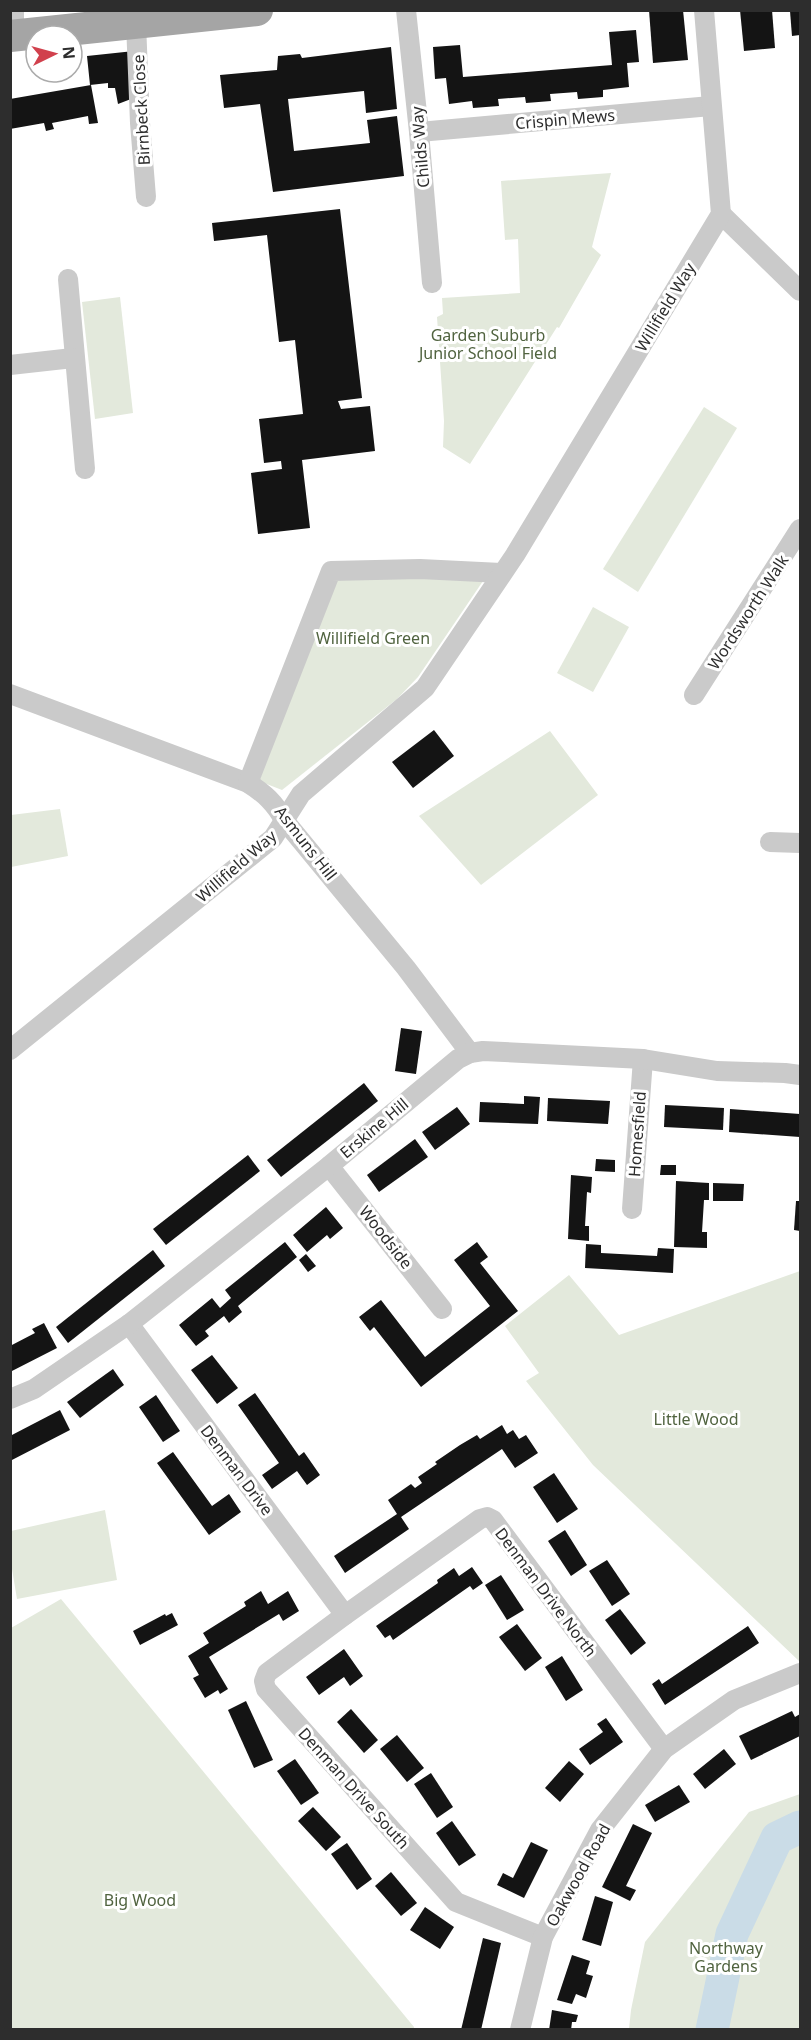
<svg xmlns="http://www.w3.org/2000/svg" width="811" height="2040" font-family="'Noto Sans',sans-serif">
<rect width="100%" height="100%" fill="#fff"/>
<g fill="#e3e9dc">
<path d="M611 173 592 247 601 255 559 328 557 327 470 464 443 447 444 421 437 317 443 314 442 298 520 293 518 239 505 240 501 181Z"/>
<path d="M120 297 133 413 95 419 82 302Z"/>
<path d="M704 407 737 428 638 592 603 569Z"/>
<path d="M334 575 485 578 418 677 397 699 282 790 259 781Z"/>
<path d="M593 607 629 627 593 692 557 673Z"/>
<path d="M550 731 598 795 481 885 419 816Z"/>
<path d="M60 809 68 856 11 867V815Z"/>
<path d="M800 1271V1660L799 1661 593 1465 526 1381 539 1373 505 1326 569 1275 619 1335Z"/>
<path d="M105 1510 117 1580 17 1599 11 1563V1531Z"/>
<path d="M61 1599 414 2027V2029H11V1628Z"/>
<path d="M800 1794V2029H629L631 2010 645 1942 749 1812Z"/>
</g>
<g fill="none" stroke-linecap="round" stroke-linejoin="round">
<path stroke="#cadce7" stroke-width="33" d="M712 2030 732 1934 777 1838 800 1827"/>
</g>
<g fill="#141414">
<path d="M649 10H683L688 60 653 63Z"/>
<path d="M740 10H772L775 48 744 51Z"/>
<path d="M798 10H800V35L792 36 790 11Z"/>
<path d="M636 30 639 62 627 63 629 87 603 90V97L578 99 577 92 550 94 551 101 526 103 525 97 498 99 499 106 473 108 472 101 449 104 446 78 435 79 433 47 460 45 463 77 612 65 609 32Z"/>
<path d="M391 47 397 109 366 113 364 91 288 99 294 151 370 143 367 120 397 116 404 176 273 192 260 104 224 108 220 75 277 70 278 56 300 54 302 58Z"/>
<path d="M134 51 131 99 118 104 115 88H108V83L90 85 87 56Z"/>
<path d="M91 85 98 123 89 124 88 116 52 123 54 129 46 131 44 123 10 129V99Z"/>
<path d="M340 209 362 398 338 401 341 409 370 406 375 451 302 460 310 528 258 534 251 473 282 469 281 461 264 463 259 419 303 414 295 340 279 342 267 235 214 241 212 223Z"/>
<path d="M434 730 454 756 413 788 392 762Z"/>
<path d="M401 1028 422 1031 416 1074 395 1071Z"/>
<path d="M364 1083 378 1101 281 1177 267 1160Z"/>
<path d="M524 1096 540 1097 538 1124 479 1122 480 1102 524 1104Z"/>
<path d="M548 1098 610 1101 608 1124 547 1121Z"/>
<path d="M665 1105 724 1108 723 1130 664 1127Z"/>
<path d="M457 1107 470 1124 435 1150 422 1132Z"/>
<path d="M730 1109 800 1114V1137L729 1132Z"/>
<path d="M415 1139 428 1157 379 1192 367 1175Z"/>
<path d="M248 1155 260 1171 166 1245 153 1229Z"/>
<path d="M596 1159 615 1160V1172L595 1171Z"/>
<path d="M661 1165H676V1175H660Z"/>
<path d="M571 1175 592 1177 591 1193 587 1192 585 1226H589V1241L568 1239Z"/>
<path d="M676 1181 709 1183V1200H704L702 1232H707V1248L674 1247Z"/>
<path d="M713 1183 744 1184 743 1201H713Z"/>
<path d="M796 1201H800V1231L794 1230Z"/>
<path d="M326 1207 343 1228 330 1239 327 1235 307 1252 293 1235Z"/>
<path d="M285 1242 297 1257 238 1306 242 1312 229 1323 224 1316 205 1331 209 1336 196 1346 179 1325 212 1298 220 1308 231 1298 225 1290Z"/>
<path d="M477 1242 488 1257 480 1263 518 1311 421 1387 374 1327 370 1331 359 1317 381 1300 425 1357 490 1306 454 1260Z"/>
<path d="M586 1244 601 1245V1253L657 1256 658 1248 674 1249 673 1273 585 1268Z"/>
<path d="M153 1250 165 1266 68 1343 56 1327Z"/>
<path d="M306 1254 316 1266 308 1272 299 1260Z"/>
<path d="M44 1323 57 1348 10 1372V1346L35 1333 32 1329Z"/>
<path d="M212 1355 238 1388 217 1404 191 1370Z"/>
<path d="M113 1369 124 1385 80 1418 67 1402Z"/>
<path d="M255 1393 299 1456 304 1452 320 1475 307 1485 297 1471 272 1489 262 1475 279 1463 238 1405Z"/>
<path d="M156 1395 180 1431 163 1442 139 1407Z"/>
<path d="M60 1410 70 1430 10 1461V1436Z"/>
<path d="M502 1425 507 1434 513 1430 519 1439 526 1435 538 1453 515 1468 502 1449 401 1517 409 1529 345 1573 334 1556 397 1514 388 1500 411 1484 415 1488 422 1483 418 1477 437 1464 435 1462 460 1445 477 1435 480 1439Z"/>
<path d="M173 1452 212 1506 229 1494 241 1512 209 1535 157 1463Z"/>
<path d="M554 1473 578 1509 557 1523 533 1487Z"/>
<path d="M565 1530 587 1565 571 1576 548 1541Z"/>
<path d="M607 1560 630 1594 612 1606 589 1571Z"/>
<path d="M472 1567 483 1583 473 1590 470 1586 393 1640 390 1635 385 1638 376 1626 438 1583 437 1580 454 1568 459 1576Z"/>
<path d="M501 1575 524 1610 507 1620 485 1585Z"/>
<path d="M261 1591 268 1604 288 1591 299 1611 283 1621 279 1614 209 1657 228 1689 220 1694 218 1690 205 1698 193 1678 199 1675 188 1656 209 1643 203 1633 246 1606 244 1602Z"/>
<path d="M620 1609 646 1643 631 1655 605 1620Z"/>
<path d="M172 1613 178 1625 140 1645 133 1631 165 1614 166 1616Z"/>
<path d="M517 1624 542 1658 525 1671 499 1637Z"/>
<path d="M748 1626 759 1643 665 1705 652 1684 659 1679 662 1684Z"/>
<path d="M344 1649 363 1676 350 1686 344 1677 319 1695 306 1677Z"/>
<path d="M562 1656 583 1690 566 1701 545 1667Z"/>
<path d="M246 1701 273 1760 254 1768 228 1710Z"/>
<path d="M351 1709 378 1740 364 1753 337 1722Z"/>
<path d="M792 1711 795 1717 800 1714V1736L751 1760 739 1736Z"/>
<path d="M606 1718 623 1742 590 1765 579 1749 603 1732 597 1724Z"/>
<path d="M397 1735 424 1768 407 1782 380 1749Z"/>
<path d="M724 1749 736 1764 705 1789 693 1774Z"/>
<path d="M295 1759 319 1793 301 1805 277 1771Z"/>
<path d="M569 1761 584 1774 560 1802 545 1788Z"/>
<path d="M431 1773 453 1807 437 1818 414 1784Z"/>
<path d="M679 1785 690 1802 655 1822 645 1805Z"/>
<path d="M313 1807 341 1837 326 1851 298 1821Z"/>
<path d="M452 1821 476 1855 459 1866 436 1833Z"/>
<path d="M633 1824 652 1833 626 1886 636 1890 630 1901 602 1887Z"/>
<path d="M531 1842 548 1850 524 1898 497 1885 503 1873 513 1878Z"/>
<path d="M347 1843 372 1879 357 1890 331 1854Z"/>
<path d="M391 1872 417 1903 401 1916 375 1886Z"/>
<path d="M595 1896 613 1902 601 1946 582 1940Z"/>
<path d="M425 1907 454 1927 440 1949 410 1930Z"/>
<path d="M483 1938 501 1943 481 2030H461Z"/>
<path d="M572 1955 590 1961 586 1974 593 1976 586 1998 576 1994 572 2004 557 2000Z"/>
<path d="M552 2010 578 2015 576 2022H572L571 2030H549Z"/>
</g>
<g fill="none" stroke-linecap="round" stroke-linejoin="round">
<g stroke="#cacaca" stroke-width="20">
<path d="M14 10V35"/>
<path d="M406 10 419 132 432 283"/>
<path d="M136 23 140 123 146 197"/>
<path d="M419 132 711 106"/>
<path d="M721 214 800 291"/>
<path d="M68 279 85 469"/>
<path d="M10 365 73 358"/>
<path d="M10 694 248 783C264 793 275 803 284 820L406 968 470 1053"/>
<path d="M694 695 800 529"/>
<path d="M248 783 331 571 420 569 501 573"/>
<path d="M770 842 800 843"/>
<path d="M10 1050 273 838 301 794 425 688 515 555 721 214 704 10"/>
<path d="M329 1166 442 1309"/>
<path d="M632 1209 643 1059"/>
<path d="M129 1324 345 1615"/>
<path d="M10 1399 34 1389 129 1324 329 1166 458 1059 470 1053 483 1051 643 1059 717 1071 785 1073 800 1075"/>
<path d="M543 1937 456 1902 266 1689 264 1681 267 1673 345 1615 480 1519 487 1517 493 1520 664 1749"/>
<path d="M520 2030 543 1937 600 1830 664 1749 734 1700 800 1673"/>
</g>
<path stroke="#a5a5a5" stroke-width="32" d="M10 36 257 10"/>
</g>
<g text-anchor="middle" dominant-baseline="central" stroke-width="6" stroke-linejoin="round" paint-order="stroke">
<g font-size="16" fill="#2d2d2d" stroke="#fff">
<text transform="translate(141 110) rotate(-93)">Birnbeck Close</text>
<text transform="translate(565 119) rotate(-5)">Crispin Mews</text>
<text transform="translate(420 147) rotate(-95)">Childs Way</text>
<text transform="translate(665 307) rotate(-59)">Willifield Way</text>
<text transform="translate(748 612) rotate(-57)">Wordsworth Walk</text>
<text transform="translate(306 843) rotate(52)">Asmuns Hill</text>
<text transform="translate(236 866) rotate(-41)">Willifield Way</text>
<text transform="translate(374 1128) rotate(-40)">Erskine Hill</text>
<text transform="translate(637 1134) rotate(-86)">Homesfield</text>
<text transform="translate(386 1237) rotate(52)">Woodside</text>
<text transform="translate(237 1470) rotate(53)">Denman Drive</text>
<text transform="translate(546 1592) rotate(53)">Denman Drive North</text>
<text transform="translate(354 1788) rotate(48)">Denman Drive South</text>
<text transform="translate(578 1875) rotate(-61)">Oakwood Road</text>
</g>
<g font-size="16" fill="#50633f" stroke="#fff">
<text x="488" y="335">Garden Suburb<tspan x="488" dy="18">Junior School Field</tspan></text>
<text x="373" y="638">Willifield Green</text>
<text x="696" y="1419">Little Wood</text>
<text x="140" y="1900">Big Wood</text>
<text x="726" y="1948">Northway<tspan x="726" dy="18">Gardens</tspan></text>
</g>
</g>
<rect width="811" height="2040" fill="none" stroke="#2d2d2d" stroke-width="24"/>
<g transform="translate(54 54) rotate(85)"><circle r="28" fill="#ffffff" stroke="#ababab" stroke-width="1.5"/>
<path d="M0-4.5L10 22L0 15L-10 22Z" fill="#d1414d"/>
<text y="-9" font-size="16" font-weight="bold" text-anchor="middle" fill="#2d2d2d">N</text>
</g>
</svg>
